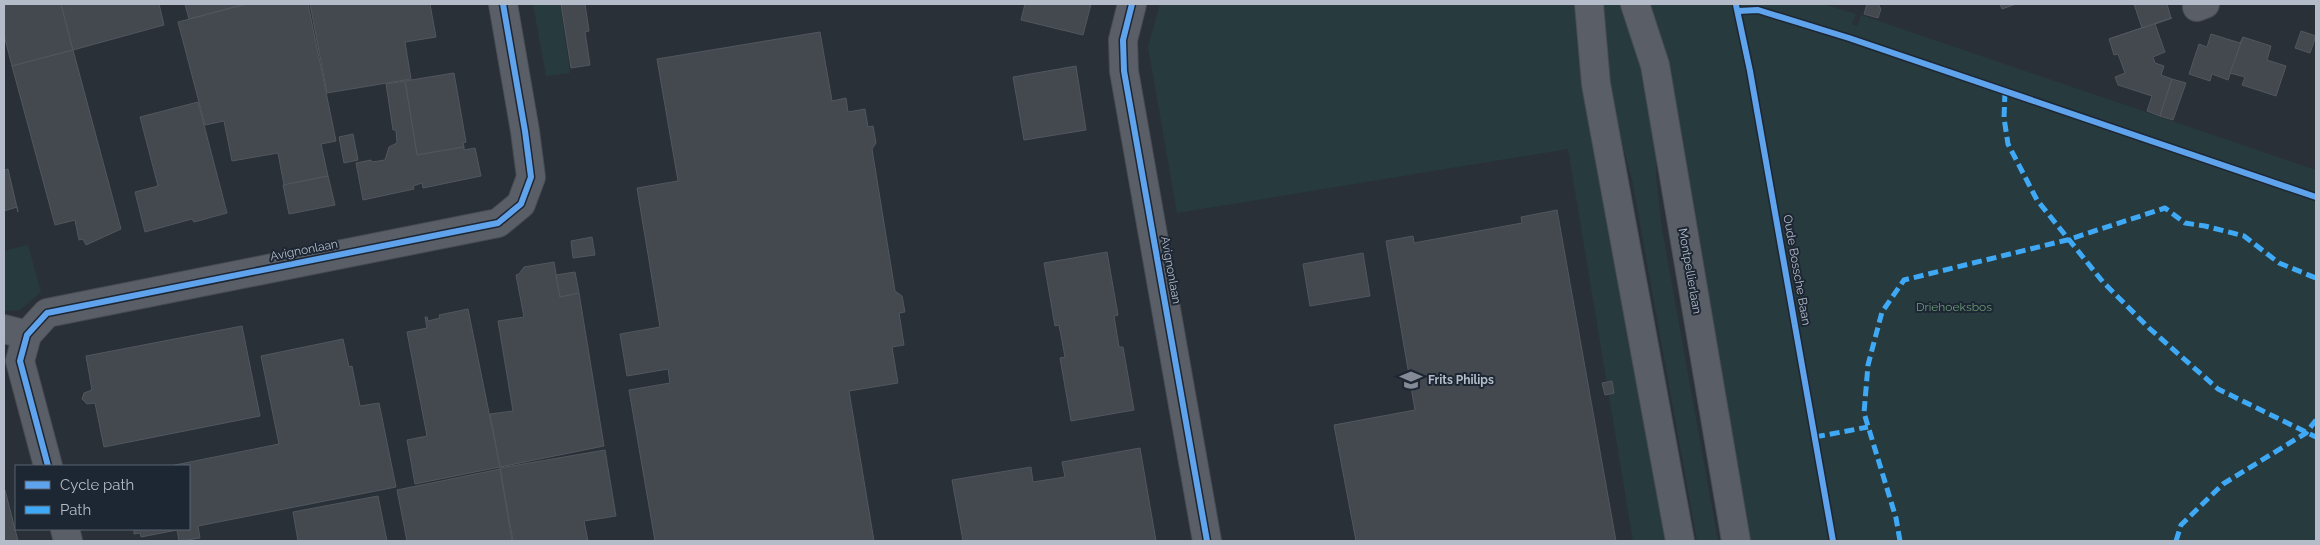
<svg xmlns="http://www.w3.org/2000/svg" width="2320" height="545" font-family="Raleway,sans-serif">
<rect width="100%" height="100%" fill="#2a3038"/>
<g fill="#273a3e">
<path d="M533 4H560L570 73 546 76Z"/>
<path d="M1160 4H1580L1668 541H1633L1568 149 1177 213 1148 47Z"/>
<path d="M1599 4H1625L1642 57 1656 146V175L1662 229 1718 541H1697L1632 179 1612 106Z"/>
<path d="M1643 4H1823L1856 14 1852 24 1857 26 1861 15 2316 170V541H1746Z"/>
<path d="M28 245 41 292 20 310 4 311V251Z"/>
</g>
<g fill="#444950" stroke="#52575f">
<path d="M4 4H61L73 50 12 66 4 35Z"/>
<path d="M61 4H159L164 25 73 50Z"/>
<path d="M185 4H245L189 19Z"/>
<path d="M247 4H308L336 141 321 144 328 176 284 185 278 153 232 161 224 121 205 125 178 22Z"/>
<path d="M310 4H430L436 37 405 42 411 79 327 93Z"/>
<path d="M561 4H585L589 31 585 32 590 65 571 68Z"/>
<path d="M1025 4H1091L1083 35 1021 20Z"/>
<path d="M1867 4H1878L1881 9 1878 18 1864 14Z"/>
<path d="M2000 4H2016L2002 9Z"/>
<path d="M2134 4H2167L2171 18 2109 39 2142 28Z"/>
<path d="M2172 18 2155 24 2165 52 2153 57 2155 63 2164 66 2161 75 2172 79 2160 116 2147 111 2152 96 2118 85 2115 77 2125 73 2118 54 2114 55 2109 39Z"/>
<path d="M2301 31 2316 36 2310 53 2295 48Z"/>
<path d="M820 32 832 101 846 98 848 112 865 109 868 127 873 126 876 143 872 149 894 285 895 291 902 296 905 312 899 313 904 345 892 347 898 383 849 391 874 541H655L629 390 670 383 668 369 627 376 620 334 660 327 637 188 678 181 657 59Z"/>
<path d="M2211 34 2240 43 2243 37 2228 80 2212 74 2210 81 2189 74 2199 44 2207 47Z"/>
<path d="M2243 37 2271 46 2267 60 2286 66 2276 96 2242 85 2245 77 2230 73Z"/>
<path d="M73 50 121 229 86 245 83 239 79 240 75 220 55 225 12 66Z"/>
<path d="M1076 66 1086 130 1024 140 1013 77Z"/>
<path d="M454 73 466 142 463 143 464 147 417 155 405 81Z"/>
<path d="M2172 79 2186 83 2173 120 2160 116Z"/>
<path d="M405 81 417 155 464 147V150L475 148 481 176 423 188 422 183 413 186 414 189 363 200 356 163 371 160 372 162 385 160 389 147 397 143 396 130H393L386 84Z"/>
<path d="M198 102 227 213 194 222 192 219 145 232 135 192 158 186 140 117Z"/>
<path d="M353 134 358 160 344 163 339 137Z"/>
<path d="M4 167 5 170 8 169 18 212 17 207 4 211Z"/>
<path d="M328 176 335 205 289 214 283 185Z"/>
<path d="M1557 210 1616 541H1356L1334 425 1415 410 1386 241 1413 236 1414 243 1419 242 1522 223 1521 217Z"/>
<path d="M592 237 595 255 573 258 571 241Z"/>
<path d="M1107 252 1118 315 1114 316 1119 347H1123L1134 410 1071 421 1060 358 1065 357 1059 325 1055 326 1044 263Z"/>
<path d="M1363 253 1370 296 1310 306 1303 264Z"/>
<path d="M554 262 560 297 579 293 604 446 500 467 490 414 513 411 498 321 524 317 516 275 519 274 524 267Z"/>
<path d="M575 272 579 293 560 297 556 275Z"/>
<path d="M468 309 500 467 415 484 407 440 427 436 407 332 427 328 425 317H427L428 321 440 318 439 315Z"/>
<path d="M242 326 260 416 104 447 95 403 87 404 82 399 84 393 92 390 86 356Z"/>
<path d="M343 339 349 367 352 366 360 406 379 403 396 487 198 526 200 538 181 541H179L177 530 141 537 140 533 134 534V529H189V466H170L279 444 261 356Z"/>
<path d="M1612 381 1614 393 1605 395 1602 383Z"/>
<path d="M1140 448 1156 541H963L952 480 1031 467 1033 482 1065 477 1062 462Z"/>
<path d="M605 450 616 516 584 521 588 541H513L500 468Z"/>
<path d="M500 469 512 541H407L397 490Z"/>
<path d="M4 490H5L18 541H4Z"/>
<path d="M378 496 387 541H298L293 512Z"/>
</g>
<g fill="none" stroke-linecap="round" stroke-linejoin="round">
<g stroke="#484c53" stroke-width="30">
<g id="minor">
<path d="M1132 4 1123 40 1124 71 1207 541"/>
<path d="M1589 4 1596 84 1680 541"/>
<path d="M1635 4 1655 65 1736 541"/>
<path d="M2197 7 2205 4"/>
<path d="M4 329 27 335"/>
<path d="M48 466 20 361 27 335 47 313 498 223 521 204 531 177 525 131 503 4"/>
<path d="M65 529 68 541"/>
</g>
</g>
<use href="#minor" stroke="#5a5e66" stroke-width="28"/>
<g stroke="#3fa9f5" stroke-width="5" stroke-dasharray="10 5" stroke-linecap="butt">
<path d="M2005 92 2004 118 2008 144 2037 200 2103 282 2149 328 2218 389 2316 437"/>
<path d="M1815 437 1868 427"/>
<path d="M1900 541 1896 518 1864 413 1868 365 1882 312 1904 280 2067 240 2165 208 2185 223 2205 226 2244 236 2279 263 2316 278"/>
<path d="M2176 541 2181 525 2223 484 2306 433 2316 420"/>
</g>
<g stroke="#1d2633" stroke-width="9">
<g id="cycleway">
<path d="M1132 4 1123 40 1124 71 1207 541"/>
<path d="M1736 5 1750 71 1833 541"/>
<path d="M1738 11 1758 10 1849 38 2316 197"/>
<path d="M48 466 20 361 27 335 47 313 498 223 521 204 531 177 525 131 503 4"/>
</g>
</g>
<use href="#cycleway" stroke="#60a3ed" stroke-width="6"/>
</g>
<defs>
<g id="school-bare" transform="scale(1.725)"><path d="M0-5L7-2L0 1L-7-2ZM-4 1L0 2.5L4 1V4Q0 6-4 4Z" fill="#848b96" stroke="#1d2633" stroke-width="2.5" paint-order="stroke"/></g>
</defs>
<g fill-rule="evenodd">
<use href="#school-bare" x="1411" y="380"/>
</g>
<g text-anchor="middle" dominant-baseline="central" stroke-width="4" stroke-linejoin="round" paint-order="stroke">
<g font-size="12" fill="#b4bcc9" stroke="#1d2633">
<text transform="translate(304 250) rotate(-11)">Avignonlaan</text>
<text transform="translate(1171 270) rotate(80)">Avignonlaan</text>
<text transform="translate(1797 270) rotate(80)">Oude Bossche Baan</text>
<text transform="translate(1690 271) rotate(80)">Montpellierlaan</text>
</g>
<g font-size="12" fill="#6b9a76" stroke="#1d2633">
<text x="1954" y="307">Driehoeksbos</text>
</g>
<g font-size="12" font-weight="bold" fill="#b4bcc9" stroke="#1d2633" text-anchor="start">
<text x="1428" y="380">Frits Philips</text>
</g>
</g>
<rect width="2320" height="545" fill="none" stroke="#b4bcc9" stroke-width="10"/>
<rect x="15" y="465" width="175" height="65" fill="#1d2633" stroke="#59626f"/>
<rect x="25" y="481" width="25" height="8" fill="#60a3ed" stroke="#59626f"/>
<text x="60" y="490" font-size="15" fill="#b4bcc9">Cycle path</text>
<rect x="25" y="506" width="25" height="8" fill="#3fa9f5" stroke="#59626f"/>
<text x="60" y="515" font-size="15" fill="#b4bcc9">Path</text>
</svg>
